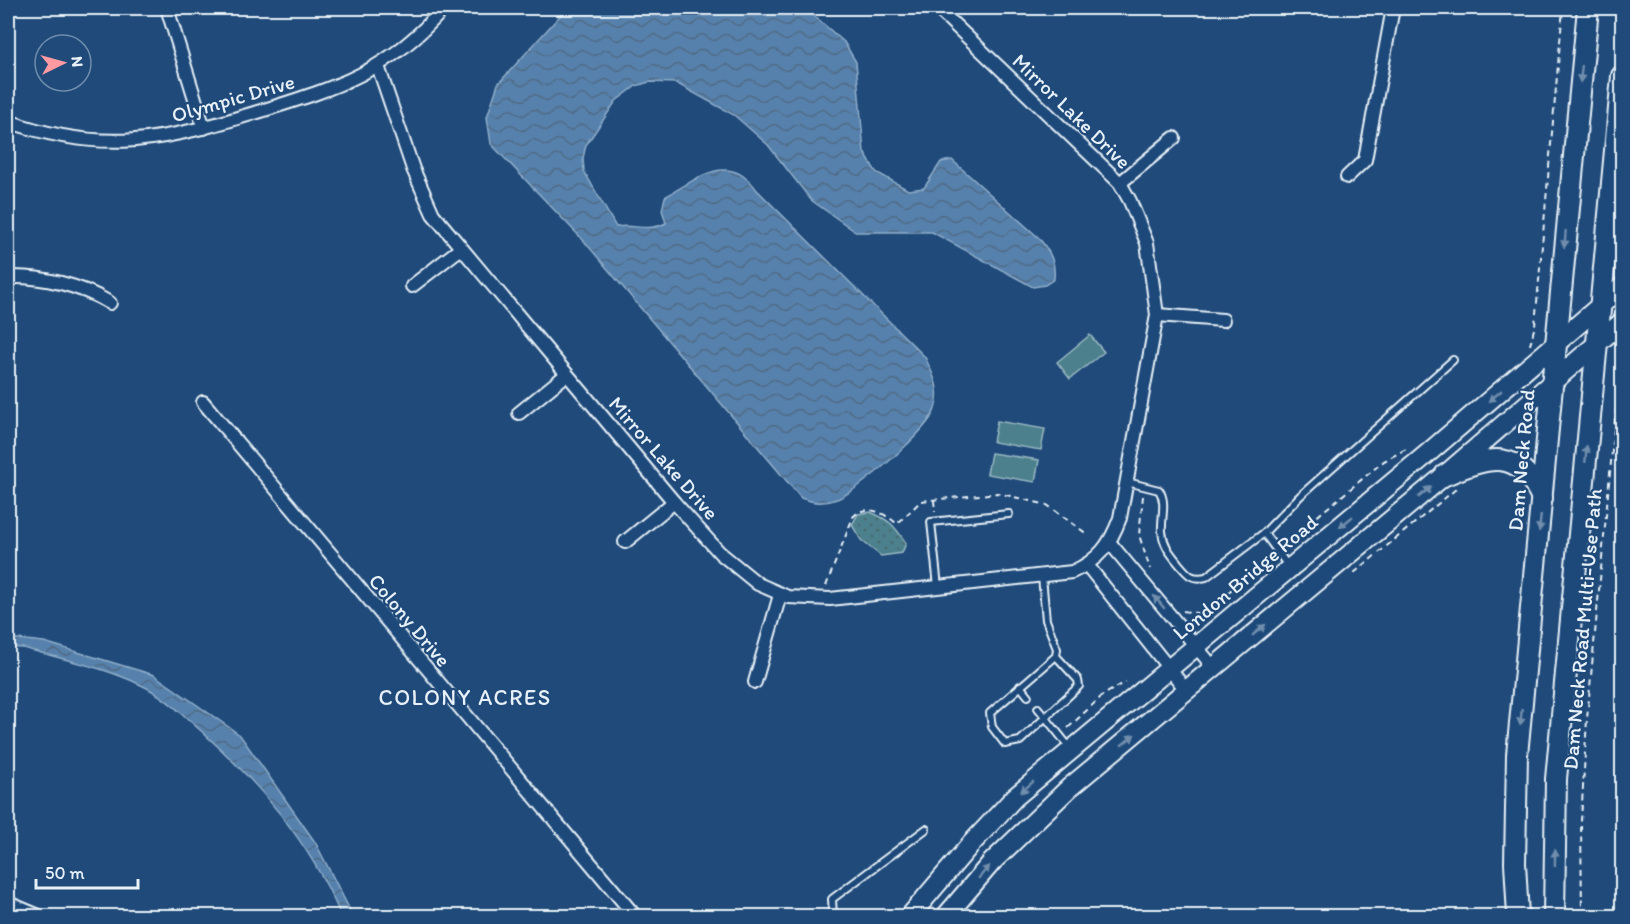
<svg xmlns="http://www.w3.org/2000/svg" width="1630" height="924" font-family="Itim,sans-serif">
<defs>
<pattern id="grass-dots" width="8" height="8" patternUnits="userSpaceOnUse" patternTransform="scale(1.5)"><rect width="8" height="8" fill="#4c808c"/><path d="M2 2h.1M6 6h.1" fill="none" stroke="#49676e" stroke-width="1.8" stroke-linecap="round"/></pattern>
<pattern id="water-waves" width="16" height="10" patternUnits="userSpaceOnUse" patternTransform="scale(1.5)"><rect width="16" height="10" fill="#5681ac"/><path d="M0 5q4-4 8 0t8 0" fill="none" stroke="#506a85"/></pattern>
</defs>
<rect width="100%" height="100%" fill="#1f4a7a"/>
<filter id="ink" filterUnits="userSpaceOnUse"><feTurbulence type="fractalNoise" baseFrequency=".0167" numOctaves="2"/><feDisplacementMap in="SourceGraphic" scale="12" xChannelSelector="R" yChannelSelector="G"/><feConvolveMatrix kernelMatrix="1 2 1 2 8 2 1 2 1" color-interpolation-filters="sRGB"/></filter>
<g filter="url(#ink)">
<path fill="url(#grass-dots)" stroke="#9ab8c2" stroke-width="1.5" d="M870 512C890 520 894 525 906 543L902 553 881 556 861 540 852 525 858 514Z"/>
<g fill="#4c808c" stroke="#9ab8c2" stroke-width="1.5">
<path d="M1090 335 1104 352 1070 379 1057 362Z"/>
<path d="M997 421 1045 429 1041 450 993 442Z"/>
<path d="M991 453 1039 460 1035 482 987 474Z"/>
</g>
<g fill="url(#water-waves)" stroke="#90aeca" stroke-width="1.5">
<path d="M567 8H805L844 42 856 62 864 152 876 172 908 190 924 188 941 162 952 160 1039 238C1050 252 1056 262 1054 279L1045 285 1033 287 932 232H856L811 200 768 145 734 115 676 83 649 82 636 86 616 101 586 145 583 158 584 171 616 227C634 224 650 232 666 223L662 210 665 197C697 179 729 150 757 190L925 357C933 375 942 389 935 409 930 429 856 493 837 499 824 504 814 503 801 498L584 241 491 144 487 117 498 84Z"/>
<path d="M8 638 44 642 154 675 240 735 315 842 353 916H341C310 842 258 782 199 729 181 713 163 695 141 685 104 667 62 659 23 648L8 647Z"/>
</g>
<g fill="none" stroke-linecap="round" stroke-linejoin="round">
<g stroke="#e8f1f8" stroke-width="10">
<g id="lane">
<path d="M1127 482 1159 490C1167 502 1161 517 1162 531 1163 545 1171 554 1179 564 1188 575 1192 580 1206 577L1264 533 1300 496 1453 360"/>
<path d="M1264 533 1288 566"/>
<path d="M1042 577 1046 620 1057 649 1056 656 990 713 992 727 1005 744 1020 741 1079 686 1078 680 1056 656"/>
<path d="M938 587 931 522 1009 514"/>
<path d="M1020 686 1028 696"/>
<path d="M1038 708 1070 748"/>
<path d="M833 916 832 899 926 829"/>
</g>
</g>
<g stroke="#e8f1f8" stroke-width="16">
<g id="street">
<path d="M167 8 204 128"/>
<path d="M378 66 413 169 433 214 674 502 720 553 758 584 788 597 830 599 1072 572C1099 560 1110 545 1120 518L1157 315 1147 243 1130 201 1120 183 937 8"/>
<path d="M8 121C105 156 166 140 261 111 339 87 389 71 444 8"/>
<path d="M1347 177 1365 160 1393 8"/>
<path d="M1120 183 1174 138"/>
<path d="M8 277C42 276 80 285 110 303"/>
<path d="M412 286 460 249"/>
<path d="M1157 315 1223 320"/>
<path d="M203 402 635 916"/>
<path d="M519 413 566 375"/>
<path d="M625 542 674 502"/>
<path d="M1110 543 1214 668"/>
<path d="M1087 565 1187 691"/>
<path d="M755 682 780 595"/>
<path d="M8 903 39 916"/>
</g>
</g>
<g stroke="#e8f1f8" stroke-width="22">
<g id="secondary">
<path d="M910 916 971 844 1015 797 1427 454 1622 287"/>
<path d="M946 916 992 862 1069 788 1445 475 1622 322"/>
</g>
</g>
<g stroke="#e8f1f8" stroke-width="24">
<g id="primary">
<path d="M1445 475C1490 456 1518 447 1542 498"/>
<path d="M1518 916 1515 863 1517 755 1588 8"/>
<path d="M1554 916 1556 779 1622 76"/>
</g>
</g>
<g stroke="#e8f1f8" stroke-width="2" stroke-dasharray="6 4.5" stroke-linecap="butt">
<path d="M1530 345 1535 325 1563 8"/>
<path d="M1143 496 1139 535 1150 569"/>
<path d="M934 500 935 512"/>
<path d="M1285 543 1384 461 1408 448"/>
<path d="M1354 573 1456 489"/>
<path d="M826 586 853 517C865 503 885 513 897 524L921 501 998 493 1047 505 1087 534"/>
<path d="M1183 611 1203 614 1269 557"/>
<path d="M1068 728 1103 695 1126 682"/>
<path d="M891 916 895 911"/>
<path d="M1582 916 1581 821 1587 719 1622 344"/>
</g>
<use href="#lane" stroke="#1f4a7a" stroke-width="6"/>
<use href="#street" stroke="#1f4a7a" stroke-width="12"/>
<use href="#secondary" stroke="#1f4a7a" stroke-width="18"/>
<use href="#primary" stroke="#1f4a7a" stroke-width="20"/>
</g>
<defs><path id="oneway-solid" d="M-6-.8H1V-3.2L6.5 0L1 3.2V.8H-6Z" transform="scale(1.5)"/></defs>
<g fill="#6f8dac">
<use href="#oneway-solid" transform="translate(1581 74) rotate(96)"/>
<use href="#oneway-solid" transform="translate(1565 239) rotate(95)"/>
<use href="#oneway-solid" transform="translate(1495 396) rotate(140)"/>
<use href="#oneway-solid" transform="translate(1586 454) rotate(-85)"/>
<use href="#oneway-solid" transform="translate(1425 492) rotate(-40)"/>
<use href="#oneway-solid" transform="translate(1346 522) rotate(140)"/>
<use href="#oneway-solid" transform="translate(1540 523) rotate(96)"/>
<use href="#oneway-solid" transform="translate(1159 602) rotate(-130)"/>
<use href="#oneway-solid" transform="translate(1259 630) rotate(-40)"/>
<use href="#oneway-solid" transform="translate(1521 717) rotate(96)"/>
<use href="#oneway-solid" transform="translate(1128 740) rotate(-39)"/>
<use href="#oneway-solid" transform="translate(1027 787) rotate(139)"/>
<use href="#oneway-solid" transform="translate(1555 858) rotate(-89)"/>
<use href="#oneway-solid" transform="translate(984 872) rotate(-49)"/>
</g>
</g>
<g text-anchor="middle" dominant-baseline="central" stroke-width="4.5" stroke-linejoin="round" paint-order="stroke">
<g font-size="21" fill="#e8f1f8" stroke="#1f4a7a">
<text transform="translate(233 98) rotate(-16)">Olympic Drive</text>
<text transform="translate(1072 111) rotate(44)">Mirror Lake Drive</text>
<text transform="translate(664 458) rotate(49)">Mirror Lake Drive</text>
<text transform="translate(1521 460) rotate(-85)">Dam Neck Road</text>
<text transform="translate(1245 577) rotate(-40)">London Bridge Road</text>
<text transform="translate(410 620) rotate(50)">Colony Drive</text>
<text transform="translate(1582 629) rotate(-85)">Dam Neck Road Multi-Use Path</text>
</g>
<g font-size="22" letter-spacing="1.5" fill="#e8f1f8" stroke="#1f4a7a">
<text x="465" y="697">COLONY ACRES</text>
</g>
</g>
<rect width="1630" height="924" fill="none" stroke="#1f4a7a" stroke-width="30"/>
<rect x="15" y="15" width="1600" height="894" fill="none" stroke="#e8f1f8" stroke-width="2" filter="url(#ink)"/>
<g transform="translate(63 63) rotate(85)"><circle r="28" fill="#1f4a7a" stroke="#6f8dac" stroke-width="1.5"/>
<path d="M0-4.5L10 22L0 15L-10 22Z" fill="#ff9aa2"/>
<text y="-9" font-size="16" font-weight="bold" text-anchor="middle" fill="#e8f1f8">N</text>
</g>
<path d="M36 879v9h102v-9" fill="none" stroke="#e8f1f8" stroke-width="3"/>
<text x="45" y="879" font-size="18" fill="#e8f1f8" stroke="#1f4a7a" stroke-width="4.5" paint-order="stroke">50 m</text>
</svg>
